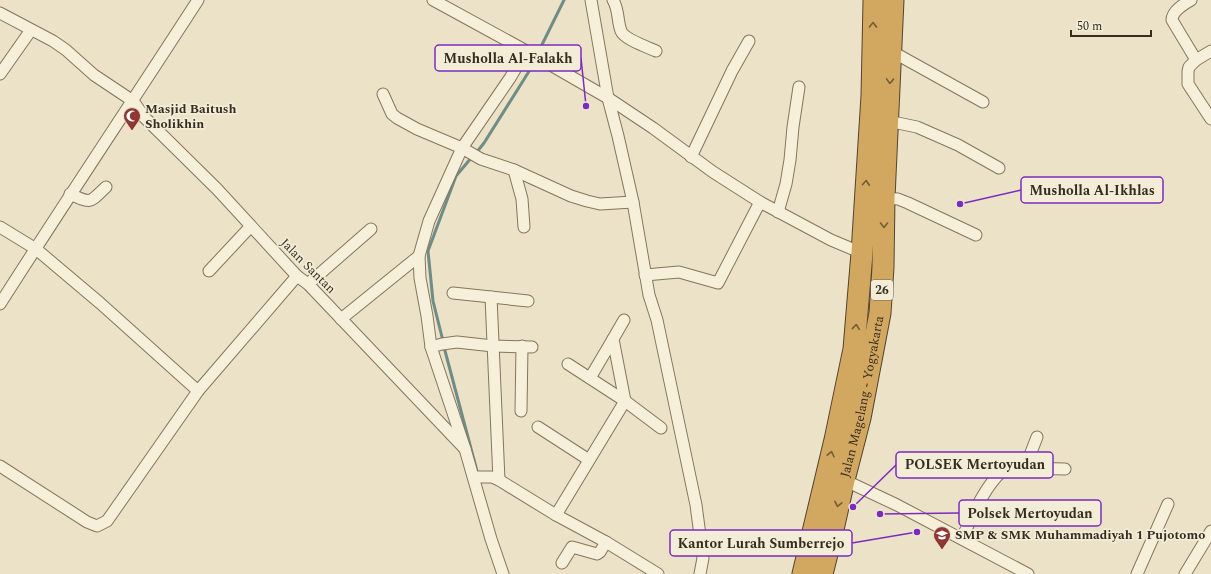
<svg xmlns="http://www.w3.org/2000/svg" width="1211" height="574" font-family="Spectral,serif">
<rect width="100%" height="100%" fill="#ebe2c7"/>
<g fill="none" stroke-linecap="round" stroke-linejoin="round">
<g stroke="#6f8c87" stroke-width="3">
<path d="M476 153 484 143 528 73 564 0"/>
<path d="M443 341 433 301 428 251 456 176 472 157"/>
<path d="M444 347 478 475"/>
</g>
<g stroke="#85755e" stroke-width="13">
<g id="street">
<path d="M433 0 530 53 608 98 653 128 713 172 760 202 831 240 862 253"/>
<path d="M591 0 608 98 618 136 633 202 649 295 657 320 696 505 703 558 700 574"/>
<path d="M613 0C619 10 617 20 621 31 624 39 647 47 656 51"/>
<path d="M1191 0C1184 4 1172 11 1172 20L1196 60"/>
<path d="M0 13 53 41 66 50 94 75 133 101 145 118 217 189 297 276 308 284 465 449"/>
<path d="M891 51 983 102"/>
<path d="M1211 51 1196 60 1189 67 1188 71V84L1211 119"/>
<path d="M0 74 31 30"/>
<path d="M383 94 392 114 397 118 417 129 462 148 481 159 514 170 571 196 587 201 600 204 633 202"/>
<path d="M888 121 917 127 958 145 999 168"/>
<path d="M691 157 732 71 749 41"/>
<path d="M514 170 522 199 524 227"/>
<path d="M70 194C92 204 89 203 106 187"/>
<path d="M884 198 898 199 908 203 976 235"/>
<path d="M778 212 786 184 790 160 793 127 799 87"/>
<path d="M0 227 36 249 100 303 198 391 297 276"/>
<path d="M209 271 251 226"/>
<path d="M645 275 679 272 718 283 760 202"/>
<path d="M308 284 371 229"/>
<path d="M453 293 528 301"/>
<path d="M491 297 499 480"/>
<path d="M0 304C65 202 132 102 198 0"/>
<path d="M341 319 419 256"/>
<path d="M431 347 442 344 457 342 493 346 532 347"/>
<path d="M568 364 625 401 661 428"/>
<path d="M590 378 613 339"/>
<path d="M521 411 522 346"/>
<path d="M538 427 589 460"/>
<path d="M0 466 87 522 97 526 107 521 198 391"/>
<path d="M1025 468 1037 437"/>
<path d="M474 477H492L499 480 556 515 606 542 658 574"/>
<path d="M844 480 897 505 1028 574"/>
<path d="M556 515 625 401 613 339 624 320"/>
<path d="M962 538C973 515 983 489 1002 471L1025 468 1065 469"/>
<path d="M562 563 572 547 597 554 600 552 606 542"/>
<path d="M503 574 491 539 465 449 431 347 427 316 420 278 419 256 429 221 462 148 510 78 526 51"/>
<path d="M1137 574 1168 504"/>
<path d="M1185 574 1211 531"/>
</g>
</g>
<g stroke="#534331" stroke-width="23">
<g id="highway">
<path d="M803 574 835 440 854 349 862 253 872 96 874 0"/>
<path id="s1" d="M822 574 832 534 844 480 860 418 880 313 883 267 884 198 893 0"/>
</g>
</g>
<use href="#street" stroke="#f6efd9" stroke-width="11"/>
<use href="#highway" stroke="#d2a75f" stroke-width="21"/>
</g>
<defs><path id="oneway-chevron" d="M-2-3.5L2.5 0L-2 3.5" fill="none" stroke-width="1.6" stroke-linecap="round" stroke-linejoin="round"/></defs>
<g stroke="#745d39">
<use href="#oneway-chevron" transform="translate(873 25) rotate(-89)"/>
<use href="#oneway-chevron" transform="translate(890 81) rotate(92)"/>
<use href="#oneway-chevron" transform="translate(866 183) rotate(-86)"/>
<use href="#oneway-chevron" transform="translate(884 225) rotate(91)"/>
<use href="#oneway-chevron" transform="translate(856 327) rotate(-84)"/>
<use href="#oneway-chevron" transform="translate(831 454) rotate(-77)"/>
<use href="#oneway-chevron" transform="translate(838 504) rotate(102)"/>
</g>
<defs>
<g id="mosque-pin" transform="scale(0.9)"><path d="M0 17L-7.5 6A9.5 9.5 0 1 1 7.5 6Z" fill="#8f3833" stroke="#f3ecd6"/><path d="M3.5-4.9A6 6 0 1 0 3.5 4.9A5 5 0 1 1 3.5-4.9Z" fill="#fff"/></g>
<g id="school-pin" transform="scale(0.9)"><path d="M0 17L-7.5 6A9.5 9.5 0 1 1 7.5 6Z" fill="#8f3833" stroke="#f3ecd6"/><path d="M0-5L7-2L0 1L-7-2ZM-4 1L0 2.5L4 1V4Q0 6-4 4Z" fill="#fff"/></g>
</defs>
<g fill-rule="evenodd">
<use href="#mosque-pin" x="132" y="116"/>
<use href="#school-pin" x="942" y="535"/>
</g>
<g text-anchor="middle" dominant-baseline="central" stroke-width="3.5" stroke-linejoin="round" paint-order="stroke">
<rect fill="#f3ecd6" stroke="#6f6657" stroke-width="1" x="871" y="280" width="22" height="20" rx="3"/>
<g font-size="12" font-weight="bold" fill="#362c20">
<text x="882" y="290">26</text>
</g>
<g font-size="13" font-weight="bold" fill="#362c20" stroke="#f3ecd6" text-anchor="start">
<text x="145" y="109">Masjid Baitush<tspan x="145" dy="15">Sholikhin</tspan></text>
<text x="955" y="535">SMP &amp; SMK Muhammadiyah 1 Pujotomo</text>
</g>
<g font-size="13" fill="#362c20" stroke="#f3ecd6">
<text transform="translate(308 266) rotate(45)">Jalan Santan</text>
<text stroke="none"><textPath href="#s1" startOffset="182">Jalan Magelang - Yogyakarta</textPath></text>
</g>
</g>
<path fill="none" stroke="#7b2cbf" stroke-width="1.5" d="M586 106L581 58M960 204L1021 190M853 507L896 465M880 514L959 513M917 532L852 543"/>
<g fill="#7b2cbf" stroke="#f3ecd6" stroke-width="1.5">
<circle cx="586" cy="106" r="4"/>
<circle cx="960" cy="204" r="4"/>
<circle cx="853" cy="507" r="4"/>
<circle cx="880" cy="514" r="4"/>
<circle cx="917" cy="532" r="4"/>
</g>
<g fill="#f3ecd6" stroke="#7b2cbf" stroke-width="1.5">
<rect x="435" y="45" width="146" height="26" rx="4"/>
<rect x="1021" y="177" width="142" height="26" rx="4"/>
<rect x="896" y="452" width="157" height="26" rx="4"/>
<rect x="959" y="500" width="142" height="26" rx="4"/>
<rect x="670" y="530" width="182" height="26" rx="4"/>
</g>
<g font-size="14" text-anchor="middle" font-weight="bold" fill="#362c20">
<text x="508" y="63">Musholla Al-Falakh</text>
<text x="1092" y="195">Musholla Al-Ikhlas</text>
<text x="975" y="469">POLSEK Mertoyudan</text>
<text x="1030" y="518">Polsek Mertoyudan</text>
<text x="761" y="548">Kantor Lurah Sumberrejo</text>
</g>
<path d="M1071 30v6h80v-6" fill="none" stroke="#362c20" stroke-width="2"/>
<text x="1077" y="30" font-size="12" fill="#362c20" stroke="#f3ecd6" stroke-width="3" paint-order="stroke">50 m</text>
</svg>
